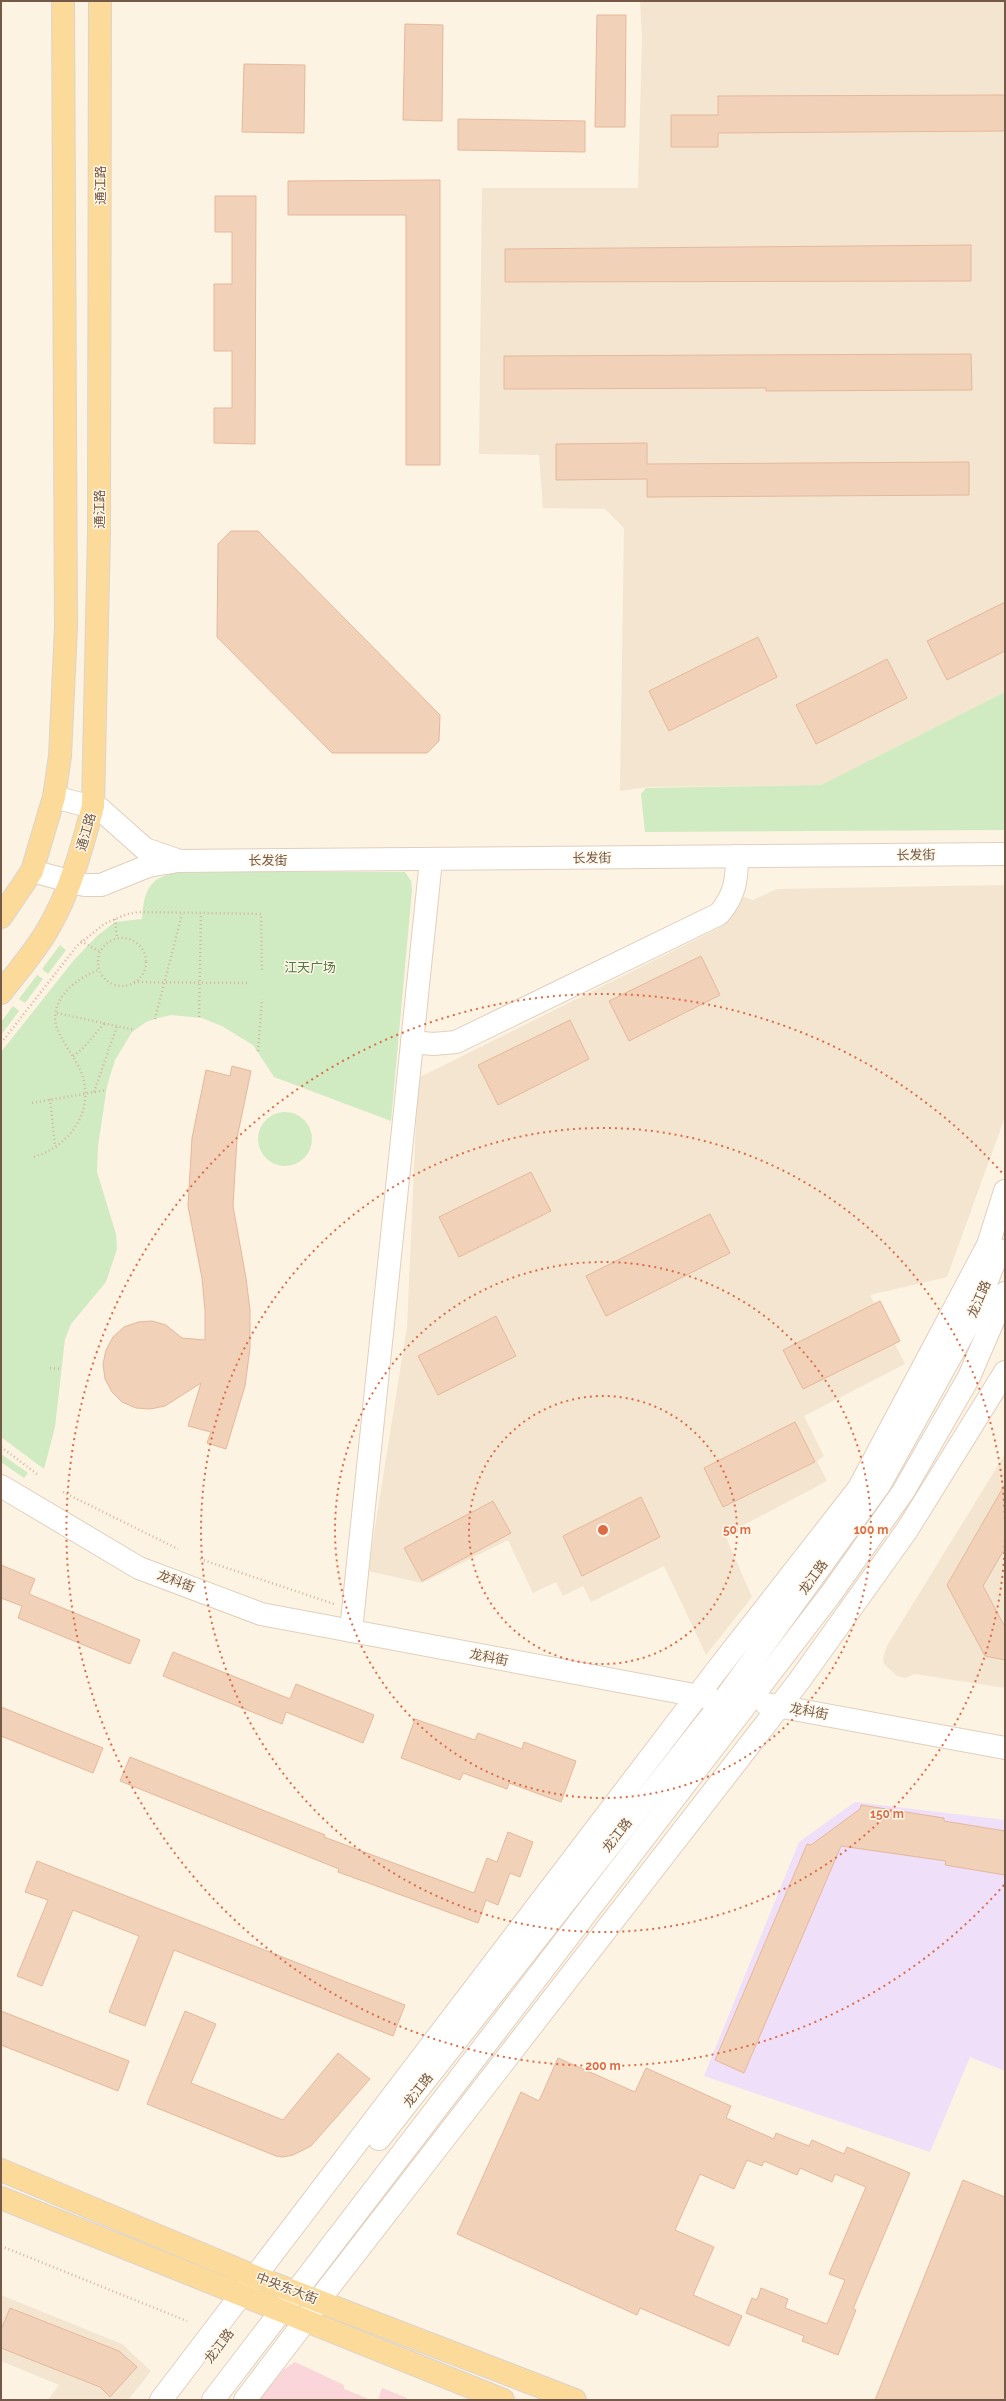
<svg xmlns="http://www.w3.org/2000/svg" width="1006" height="2401" font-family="Raleway,'Noto Sans SC',sans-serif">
<rect width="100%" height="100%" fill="#fcf3e2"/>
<g fill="#f4e5d0">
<path d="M640 1H1005V692L821 785 649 787 620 791 624 528 605 509 543 508 539 455 479 454 482 188H638L642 38Z"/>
<path d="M1005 885V1117L947 1277 870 1295 905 1364 804 1416 824 1456 817 1461 827 1481 725 1535 752 1597 706 1655 664 1566 591 1602 583 1586 563 1596 556 1582 533 1593 508 1540 422 1583 368 1571 407 1327 418 1078 719 928 726 923 741 896 753 900 777 889Z"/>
<path d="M1005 1454V1688L914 1674 905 1678 897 1676 884 1664 883 1658 887 1646Z"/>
<path d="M1 2295 122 2344 151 2371 128 2400H48L59 2385 1 2361Z"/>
</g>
<path fill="#f0dff8" d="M855 1802 1005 1820V2071L970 2057 930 2152 704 2076 799 1842Z"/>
<g fill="#fad5d9">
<path d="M295 2362 344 2385V2389L371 2400H258L283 2370Z"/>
<path d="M382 2388 407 2398 406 2400H378Z"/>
</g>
<g fill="#d0eac1">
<path d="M1005 692V830L645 832 641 794 646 788 821 785Z"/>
<path d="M181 872H405L411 881 412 890 391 1121 274 1077 253 1045 222 1026 202 1018 171 1015 158 1018 146 1022 132 1032 115 1060 107 1086 98 1146 97 1172 116 1234 117 1249 106 1282 71 1324 65 1339 55 1427 44 1469 1 1437V1052L74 960 97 936 115 922 142 919C144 890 149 876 181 872Z"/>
<path d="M60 945 66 950 48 974 42 969Z"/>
<path d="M37 975 43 979 25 1003 19 999Z"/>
<path d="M13 1006 19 1011 1 1035V1022Z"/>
<circle cx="285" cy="1139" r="27"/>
<path d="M1 1454 28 1473 24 1478 1 1462Z"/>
</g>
<g fill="#f2d1b9" stroke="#e5b89a">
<path d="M597 15H626L625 127H595Z"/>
<path d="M405 24 443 25 442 121 403 120Z"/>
<path d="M244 64 305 65 304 133 242 132Z"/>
<path d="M1005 95V131L718 133V147H671V115H718V96Z"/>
<path d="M458 119 585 121V152L458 150Z"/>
<path d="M440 180V465H406V215H288V181Z"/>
<path d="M215 196H256L255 444 214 443V408H232V351H214V284H232V232H215Z"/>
<path d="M971 245V281L505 282V249Z"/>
<path d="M971 354 972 390 766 391V388L504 389V356Z"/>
<path d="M647 443V464L969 462V495L647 497V479L556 480V444Z"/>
<path d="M231 531H258L440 715 439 741 427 753H332L217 637 218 544Z"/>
<path d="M1005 602V651L947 680 927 641Z"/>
<path d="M758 637 777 677 669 731 649 691Z"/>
<path d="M887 659 907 698 816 744 796 705Z"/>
<path d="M701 956 720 995 629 1041 609 1001Z"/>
<path d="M570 1020 589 1059 498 1105 478 1065Z"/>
<path d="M232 1066 251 1071 237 1138 233 1206 246 1278 250 1310V1348L245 1386 226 1449 207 1443 211 1432 188 1426 201 1383 165 1406 150 1409 136 1408 122 1402 112 1392 105 1379 103 1364 106 1350 113 1337 124 1327 138 1322 152 1321 166 1325 182 1338 205 1340V1310L202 1278 188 1206 192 1138 206 1070 230 1076Z"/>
<path d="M531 1172 551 1211 459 1257 439 1217Z"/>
<path d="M710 1214 730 1253 606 1316 586 1276Z"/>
<path d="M880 1301 900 1341 803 1389 783 1350Z"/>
<path d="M496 1316 516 1356 438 1395 418 1356Z"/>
<path d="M795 1422 815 1462 723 1507 704 1468Z"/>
<path d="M1005 1484V1548L983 1586 1005 1627V1660L985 1656 947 1585Z"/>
<path d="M641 1497 660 1537 582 1576 563 1536Z"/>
<path d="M493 1501 511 1533 422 1581 404 1548Z"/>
<path d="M1 1565 35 1579 29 1594 140 1640 130 1664 18 1618 22 1606 1 1598Z"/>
<path d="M173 1652 290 1699 296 1684 374 1715 363 1743 286 1712 282 1724 163 1676Z"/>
<path d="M1 1707 103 1748 93 1773 1 1736Z"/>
<path d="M415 1719 475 1740 478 1733 522 1749 524 1742 576 1761 561 1802 509 1783 507 1789 463 1773 460 1780 401 1758Z"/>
<path d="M130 1757 325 1835 324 1837 474 1893 487 1858 497 1862 508 1832 533 1842 520 1877 510 1873 498 1905 486 1900 478 1923 338 1872 339 1869 120 1781Z"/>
<path d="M861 1805 944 1818V1821L1005 1831V1875L945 1865 946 1861 841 1846 744 2073 715 2060 807 1844 811 1845 860 1809Z"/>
<path d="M37 1861 405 2005 393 2036 174 1950 145 2026 109 2012 139 1936 73 1910 42 1986 17 1976 48 1900 25 1892Z"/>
<path d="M1 2011 129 2061 118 2091 1 2045Z"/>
<path d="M185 2011 216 2024 191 2083 283 2120 338 2053 370 2079 311 2146 293 2155 283 2157 276 2156 147 2104Z"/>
<path d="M558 2058 635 2092 646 2068 731 2106 726 2118 774 2139 776 2133 809 2146 812 2140 844 2154 847 2147 910 2173 853 2309 856 2310 838 2355 802 2341 804 2336 746 2313 752 2298 757 2300 761 2288 788 2299 785 2308 827 2324 845 2280 829 2274 866 2187 835 2174 832 2182 800 2168 797 2175 764 2161 762 2166 747 2160 734 2189 700 2174 675 2230 714 2247 693 2295 742 2316 729 2346 640 2308 637 2315 457 2234 521 2092 539 2101Z"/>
<path d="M963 2180 1005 2197V2400H875Z"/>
<path d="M10 2308 119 2351 137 2367 110 2397 100 2387 1 2348V2330Z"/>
</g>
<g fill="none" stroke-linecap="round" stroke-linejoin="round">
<g stroke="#e1cfbe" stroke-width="24">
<g id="minor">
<path d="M54 797 100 809 145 849 177 860"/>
<path d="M32 871 84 885H101L148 866 178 861 1005 854"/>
<path d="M412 1042 433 1044 456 1042 719 914C735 895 737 880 737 856"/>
<path d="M1 1486 139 1568 261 1614 710 1698"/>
<path d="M351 1631 431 860"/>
<path d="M766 1704 1005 1748"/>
<path d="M379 2139 724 1700 880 1484 974 1314 999 1250"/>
<path d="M161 2400 717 1670 859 1488 988 1245 1005 1191"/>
<path d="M213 2400 830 1595 903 1492 969 1377 1005 1293"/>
<path d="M245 2400 306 2320 319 2300 799 1681 907 1530 1005 1372"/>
</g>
</g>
<g stroke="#dbd4cf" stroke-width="24">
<g id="major">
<path d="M1 917 32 871 54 797 60 756 66 627 63 1"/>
<path d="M1 993C17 972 35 952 48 929 70 892 82 848 93 806L99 532 100 1"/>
<path d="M1 2170 256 2277 575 2400"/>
<path d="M1 2198 503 2400"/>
</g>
</g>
<g stroke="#d7b59d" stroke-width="2.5" stroke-dasharray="1 3" stroke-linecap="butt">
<path d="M115 919 117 938"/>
<circle cx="122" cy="962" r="24"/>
<path d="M81 941 100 952"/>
<path d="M134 982 247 983"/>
<path d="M57 1013 135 1030"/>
<path d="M199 1017 201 914"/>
<path d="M155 1019 182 914"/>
<path d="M1 1043 77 946 104 924 127 914 139 912 261 914 262 972"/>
<path d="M258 1051 262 999"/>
<path d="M73 1056C87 1047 93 1035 105 1023"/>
<path d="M94 1092 117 1026"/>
<path d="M50 1099 55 1146"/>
<path d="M32 1103 106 1090"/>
<path d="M34 1157C69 1146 93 1114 83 1077 77 1059 61 1042 56 1025 50 998 78 977 99 970"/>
<path d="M50 1368 62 1369"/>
<path d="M1 1447 37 1474"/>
<path d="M63 1492 178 1549"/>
<path d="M200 1559 334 1604"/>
<path d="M1 2246 187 2321"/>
</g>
<use href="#minor" stroke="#fff" stroke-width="22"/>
<use href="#major" stroke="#fcda9a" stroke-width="22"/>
</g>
<g fill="none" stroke="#dc6c46" stroke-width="2" stroke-dasharray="2 4">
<circle cx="603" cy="1530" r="134"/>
<circle cx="603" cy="1530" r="268"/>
<path d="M1005 1534A402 402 0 1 1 1005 1526"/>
<path d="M1004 1885A536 536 0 1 1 1004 1175"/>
</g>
<g text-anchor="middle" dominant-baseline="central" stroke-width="3" stroke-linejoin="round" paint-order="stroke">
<g font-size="13" fill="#745948" stroke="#fff7e8">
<text transform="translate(100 185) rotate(-90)">通江路</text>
<text transform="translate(99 509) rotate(-90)">通江路</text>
<text transform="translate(86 832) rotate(-74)">通江路</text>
<text transform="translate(916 855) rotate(-1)">长发街</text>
<text transform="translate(592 858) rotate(-1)">长发街</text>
<text x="268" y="860">长发街</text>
<text transform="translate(979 1299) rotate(-67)">龙江路</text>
<text transform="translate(813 1577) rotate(-54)">龙江路</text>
<text transform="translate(176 1581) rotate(21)">龙科街</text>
<text transform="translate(489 1657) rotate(11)">龙科街</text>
<text transform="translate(809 1711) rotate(11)">龙科街</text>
<text transform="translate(617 1835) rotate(-52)">龙江路</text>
<text transform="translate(418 2090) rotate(-52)">龙江路</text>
<text transform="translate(287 2288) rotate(21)">中央东大街</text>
<text transform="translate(219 2346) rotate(-53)">龙江路</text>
</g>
<g font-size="13" fill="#507a41" stroke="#fff7e8">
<text x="310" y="967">江天广场</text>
</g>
</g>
<circle cx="603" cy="1530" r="6" fill="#dc6c46" stroke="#fff7e8" stroke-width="2"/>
<g font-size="12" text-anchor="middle" font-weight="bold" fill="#dc6c46" stroke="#fff7e8" stroke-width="3" stroke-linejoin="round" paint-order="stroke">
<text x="737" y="1534">50 m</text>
<text x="871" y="1534">100 m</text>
<text x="887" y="1818">150 m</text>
<text x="603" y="2070">200 m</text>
</g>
<rect width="1006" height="2401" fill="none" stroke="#745948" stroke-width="4"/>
</svg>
